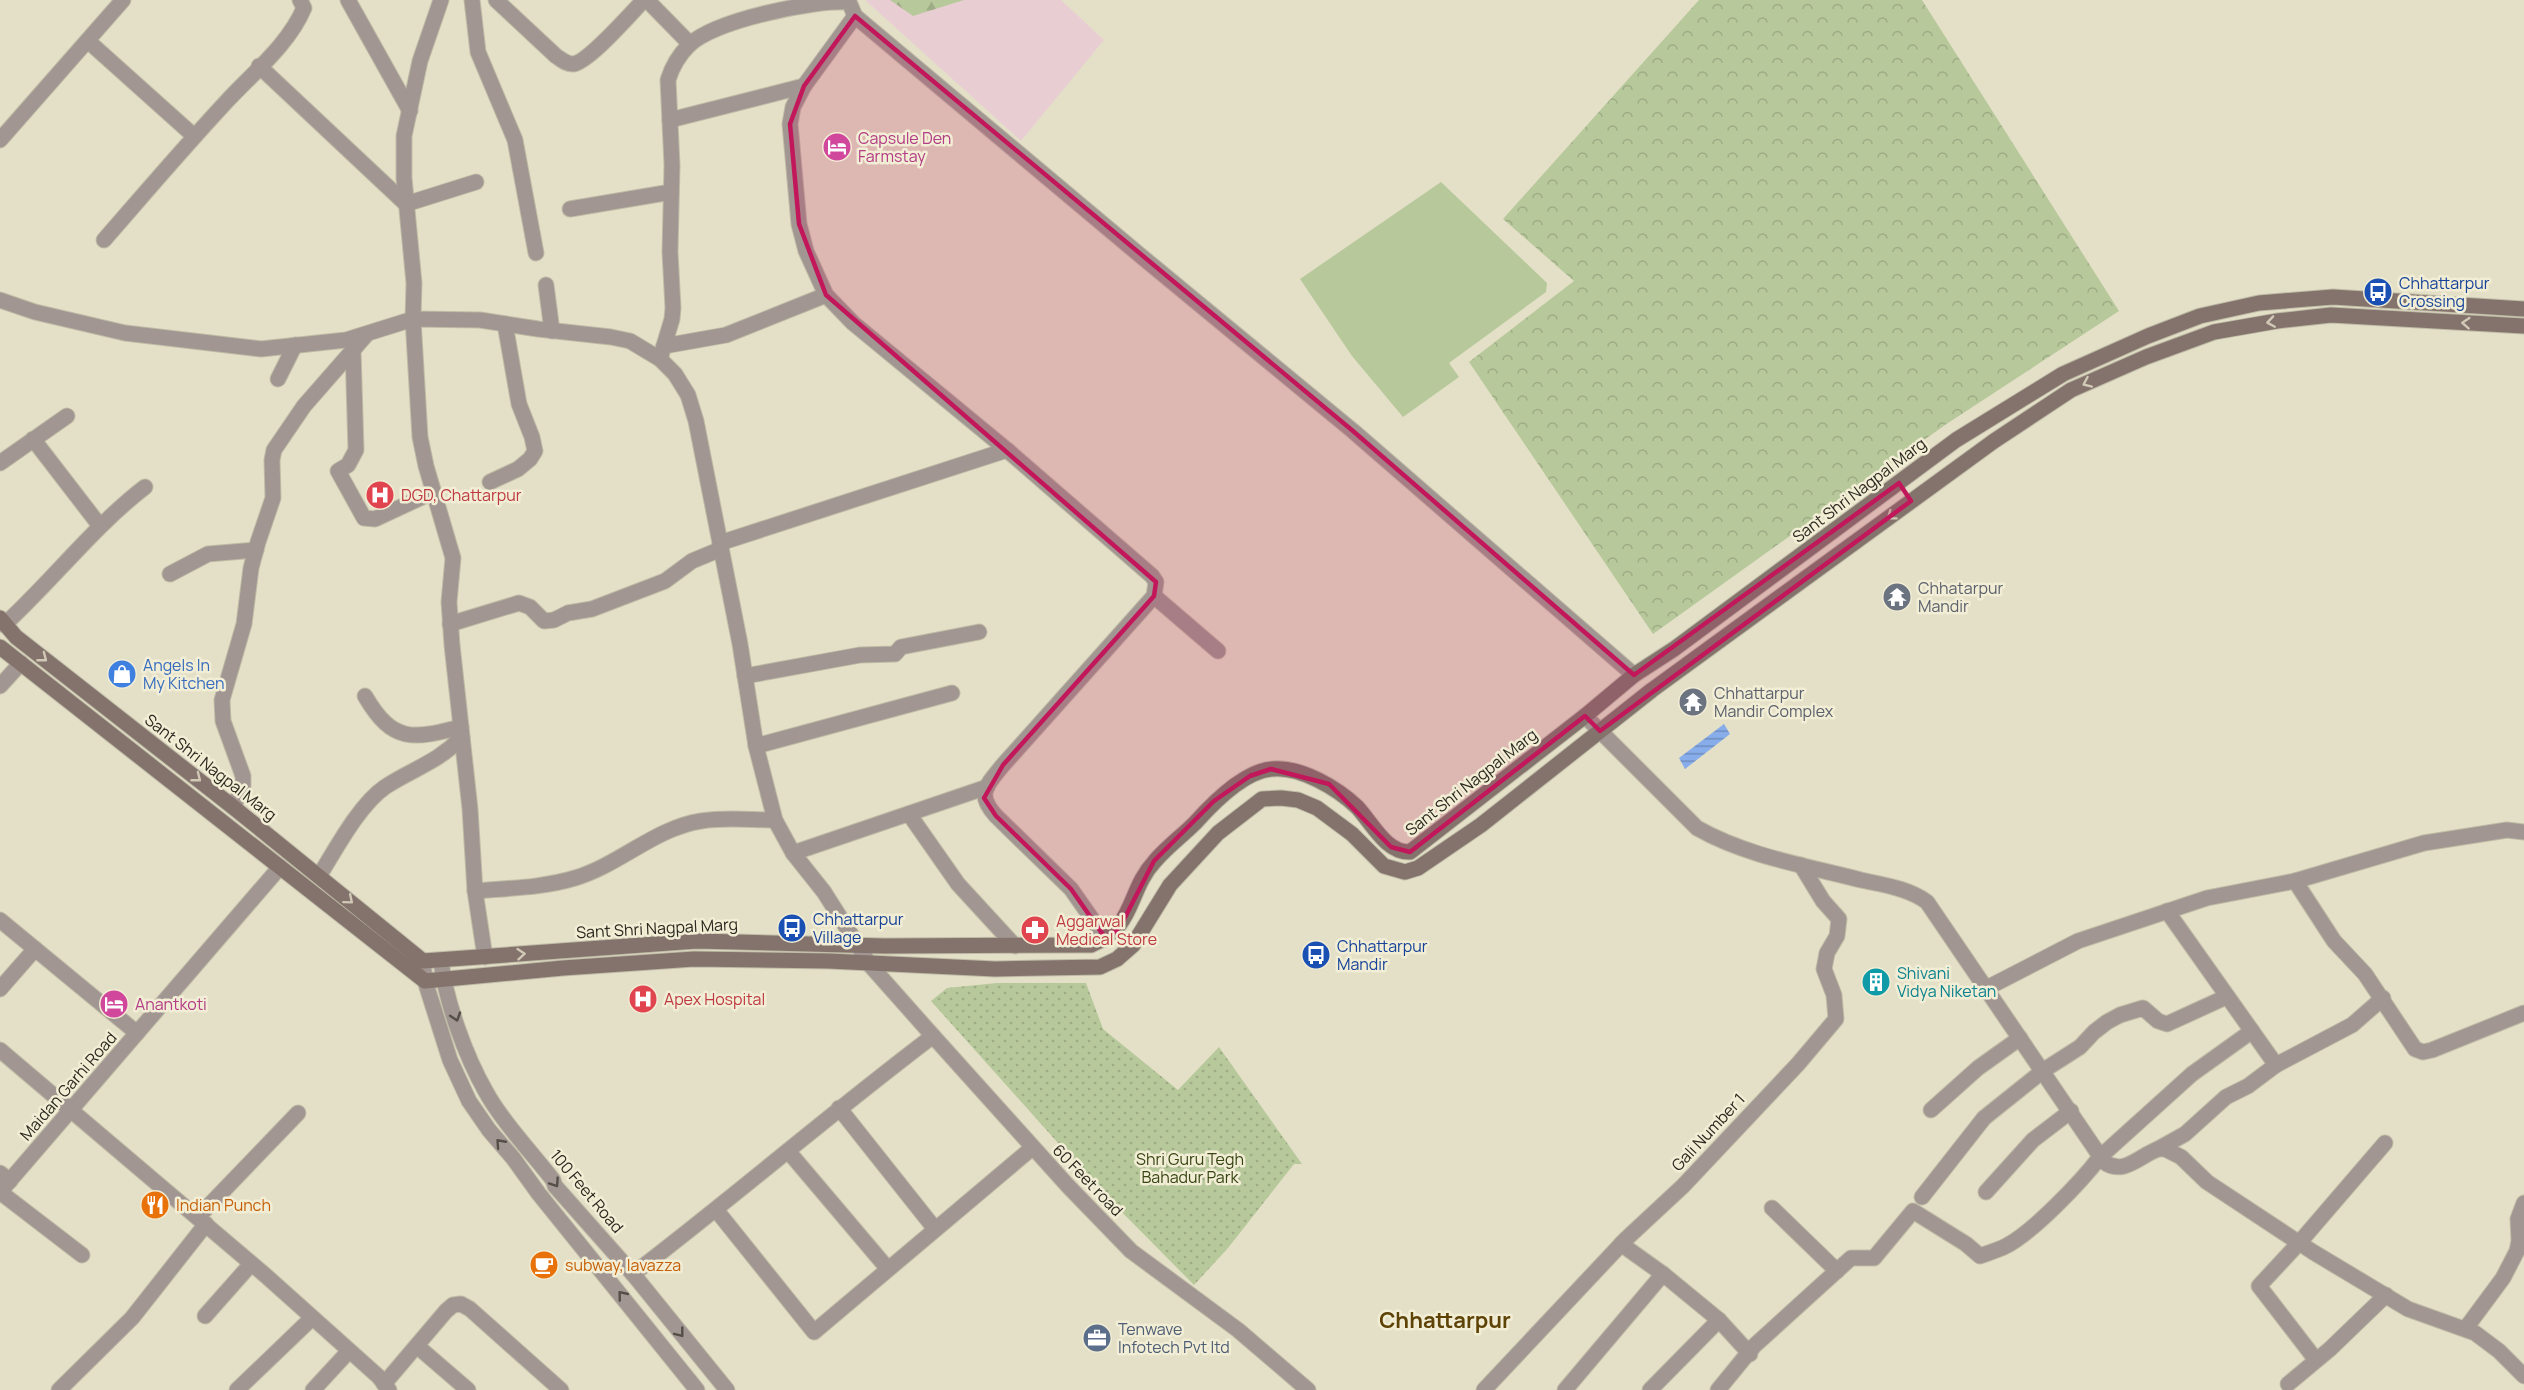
<svg xmlns="http://www.w3.org/2000/svg" width="2524" height="1390" font-family="Manrope,sans-serif">
<defs>
<pattern id="forest-firs" width="22" height="20" patternUnits="userSpaceOnUse" patternTransform="scale(1.5)"><rect width="22" height="20" fill="#b7c89b"/><path d="M5 1l3.5 6h-7zM16 11l3.5 6h-7z" fill="#9eac85"/></pattern>
<pattern id="park-crowns" width="20" height="18" patternUnits="userSpaceOnUse" patternTransform="scale(1.5)"><rect width="20" height="18" fill="#b7c89b"/><path d="M2 6a3 3 0 1 1 6 0M12 15a3 3 0 1 1 6 0" fill="none" stroke="#9eac85"/></pattern>
<pattern id="garden-dots" width="8" height="8" patternUnits="userSpaceOnUse" patternTransform="scale(1.5)"><rect width="8" height="8" fill="#b7c89b"/><path d="M2 2h.1M6 6h.1" fill="none" stroke="#9eac85" stroke-width="1.8" stroke-linecap="round"/></pattern>
<pattern id="water-rules" width="6" height="5" patternUnits="userSpaceOnUse" patternTransform="scale(1.5)"><rect width="6" height="5" fill="#87adea"/><path d="M0 2.5h6" fill="none" stroke="#6f8dbd"/></pattern>
</defs>
<rect width="100%" height="100%" fill="#e4e0c8"/>
<path fill="#e8ced2" d="M865 0H1061L1104 40 1021 141Z"/>
<path fill="#b7c89b" d="M1441 182 1547 283 1546 292 1449 363 1459 377 1403 417 1352 356 1300 279Z"/>
<path fill="url(#forest-firs)" d="M890 0H964L913 16Z"/>
<path fill="url(#park-crowns)" d="M1699 0H1922L2119 311 1945 425 1653 634 1469 362 1574 281 1503 219Z"/>
<path fill="url(#garden-dots)" d="M997 983H1086L1103 1029 1178 1090 1219 1047 1302 1164H1294L1228 1248 1194 1285 1100 1190 931 1001 947 988Z"/>
<path fill="url(#water-rules)" d="M1724 724 1730 734 1685 769 1679 758Z"/>
<g fill="none" stroke-linecap="round" stroke-linejoin="round">
<g stroke="#bfbba6" stroke-width="17">
<g id="minor">
<path d="M348 0 410 111"/>
<path d="M441 0 420 61 404 136V178L414 283 413 319 420 437 426 466 453 558 449 602 452 645 470 809 475 891 485 957"/>
<path d="M472 0 478 52 515 140 536 253"/>
<path d="M496 0 556 56C562 60 566 64 573 64 589 62 631 13 644 0"/>
<path d="M647 0 690 44"/>
<path d="M855 16 804 86 793 107 790 124 799 224 806 251 826 295 853 323 1007 450 1152 576 1156 582 1154 596 1003 765C986 786 976 794 996 816L1071 889 1106 939"/>
<path d="M88 41 194 136"/>
<path d="M259 66 406 204 476 182"/>
<path d="M670 120 804 86"/>
<path d="M0 140 123 0"/>
<path d="M570 209 671 192"/>
<path d="M104 240C145 193 185 146 227 101 253 73 289 44 304 8L300 0"/>
<path d="M546 285 552 331"/>
<path d="M0 300 35 312 125 333 261 349 346 340 413 319 480 320 538 329 611 337 630 341 660 359 675 374 688 395 696 421 740 644 756 746 775 820 793 853 824 892 857 944"/>
<path d="M664 346 726 335 826 295"/>
<path d="M353 350 356 450 348 465 338 471 364 518 375 519 433 492"/>
<path d="M660 359 672 319 673 308 670 252 672 165 668 80C672 67 679 55 689 45 716 20 813 0 849 2L855 16 1141 256 1353 431 1634 675"/>
<path d="M278 379 295 345"/>
<path d="M33 439 100 526"/>
<path d="M0 463 67 416"/>
<path d="M490 482 518 469 530 459 535 451 532 437 519 404 505 324"/>
<path d="M720 543 1007 450"/>
<path d="M170 574 208 554 256 550"/>
<path d="M1154 596 1218 651"/>
<path d="M450 624 519 603 530 607 544 621 554 620 568 613 592 609 665 581 692 561 721 549"/>
<path d="M4 625C53 580 93 527 145 487"/>
<path d="M745 676 860 655 895 654 901 647 979 632"/>
<path d="M0 686 21 663"/>
<path d="M365 696C393 744 413 739 461 727"/>
<path d="M1585 716 1697 828C1746 856 1807 866 1861 880 1883 885 1908 888 1927 902L2104 1162C2124 1176 2139 1156 2158 1149H2165L2181 1157 2207 1182 2313 1252 2408 1309 2475 1333 2499 1351 2524 1376"/>
<path d="M756 746 952 693"/>
<path d="M233 807 243 786V776L223 721 222 700 244 624 251 568 258 542 273 498 272 460 274 450 304 406 367 334"/>
<path d="M909 814 958 884 1015 946"/>
<path d="M793 853 987 787"/>
<path d="M319 876C336 849 359 805 385 787 414 768 437 763 462 737"/>
<path d="M2295 881 2334 941 2365 974 2415 1049 2423 1052 2432 1050 2524 1013"/>
<path d="M475 891C508 888 542 888 575 878 619 865 655 828 701 821 725 817 751 820 775 820"/>
<path d="M2167 911 2276 1065"/>
<path d="M0 920 137 1033"/>
<path d="M0 989 35 949"/>
<path d="M1985 989 2078 941 2207 898 2295 881 2424 843 2507 830 2524 832"/>
<path d="M0 1050 265 1275 379 1377 389 1390"/>
<path d="M839 1108 935 1229"/>
<path d="M1931 1110 1978 1068 2020 1038"/>
<path d="M2158 1149 2185 1134 2226 1097 2248 1086 2276 1065 2352 1025 2383 998"/>
<path d="M788 1151 888 1269"/>
<path d="M0 1173 10 1181"/>
<path d="M0 1192 82 1255"/>
<path d="M1986 1192 2033 1140 2071 1111"/>
<path d="M1922 1197 1984 1118 2044 1070 2080 1047 2094 1032 2107 1022 2120 1015 2143 1008 2158 1021 2167 1024 2226 997"/>
<path d="M1772 1208 1837 1271"/>
<path d="M717 1211 814 1332 1032 1148"/>
<path d="M198 1217 298 1113"/>
<path d="M1621 1244 1663 1274 1719 1320 1750 1354"/>
<path d="M633 1274C734 1197 831 1113 933 1036"/>
<path d="M205 1316 251 1264"/>
<path d="M2466 1328 2503 1278 2517 1251 2519 1241 2518 1219 2524 1203"/>
<path d="M417 1346 468 1390"/>
<path d="M2316 1360 2259 1286 2299 1243 2385 1143"/>
<path d="M384 1384 446 1311 453 1305 461 1304 470 1309 561 1390"/>
<path d="M2288 1384 2330 1349 2386 1295"/>
<path d="M59 1390 132 1318 206 1224"/>
<path d="M237 1390 312 1318"/>
<path d="M313 1390 349 1351"/>
<path d="M1484 1390 1626 1239 1683 1186 1798 1064 1836 1019 1834 995 1824 969 1827 953 1837 936 1839 919 1823 901 1801 865"/>
<path d="M1565 1390 1663 1274"/>
<path d="M1650 1390 1719 1320"/>
<path d="M1718 1390 1754 1346 1851 1258H1874L1913 1211 1966 1244 1980 1256C1988 1253 1998 1250 2006 1246 2033 1232 2081 1182 2100 1157L2192 1074 2252 1031"/>
</g>
</g>
<g stroke="#bfbba6" stroke-width="17">
<g id="tertiary">
<path d="M857 944 870 965 933 1036 1068 1186 1131 1251 1238 1330 1308 1390"/>
<path d="M423 961 425 981 450 1060 469 1101 489 1130 513 1158 539 1194 697 1390"/>
<path d="M441 961C446 1002 465 1055 486 1092 502 1121 532 1153 553 1180L555 1186 633 1274 727 1390"/>
<path d="M0 1192 280 867"/>
</g>
</g>
<g stroke="#bfbba6" stroke-width="17">
<g id="secondary">
<path d="M0 618 16 637 233 807 423 961 697 941 884 946 1091 945C1136 927 1127 891 1155 861 1167 847 1182 836 1195 823 1212 804 1244 771 1272 769 1300 766 1337 788 1357 807 1372 823 1386 853 1410 852L1585 716 1634 675 1674 649 1956 440 2063 374 2148 336 2200 316 2259 303 2333 297 2524 309"/>
<path d="M0 647 425 981 563 968 694 959 829 961 995 969 1100 967 1117 959 1133 945 1170 885 1218 833 1262 799 1281 798 1298 800 1317 808 1352 834 1384 866 1405 872 1418 868 1481 825 1652 690 1994 441 2071 390 2146 357 2214 332 2277 321 2331 315 2524 326"/>
</g>
</g>
<use href="#minor" stroke="#a19691" stroke-width="15"/>
<use href="#tertiary" stroke="#a19691" stroke-width="15"/>
<use href="#secondary" stroke="#83736c" stroke-width="15"/>
</g>
<defs><path id="oneway-chevron" d="M-2-3.5L2.5 0L-2 3.5" fill="none" stroke-width="1.6" stroke-linecap="round" stroke-linejoin="round" transform="scale(1.5)"/></defs>
<g stroke="#d1c8b6">
<use href="#oneway-chevron" transform="translate(2271 322) rotate(171)"/>
<use href="#oneway-chevron" transform="translate(2466 323) rotate(-176)"/>
<use href="#oneway-chevron" transform="translate(2087 383) rotate(156)"/>
<use href="#oneway-chevron" transform="translate(1891 516) rotate(143)"/>
<use href="#oneway-chevron" transform="translate(43 658) rotate(38)"/>
<use href="#oneway-chevron" transform="translate(197 778) rotate(38)"/>
<use href="#oneway-chevron" transform="translate(349 900) rotate(40)"/>
<use href="#oneway-chevron" transform="translate(521 954) rotate(-5)"/>
</g>
<g stroke="#544e47">
<use href="#oneway-chevron" transform="translate(456 1017) rotate(72)"/>
<use href="#oneway-chevron" transform="translate(500 1143) rotate(-132)"/>
<use href="#oneway-chevron" transform="translate(555 1183) rotate(56)"/>
<use href="#oneway-chevron" transform="translate(622 1295) rotate(-129)"/>
<use href="#oneway-chevron" transform="translate(680 1333) rotate(52)"/>
</g>
<path fill="#c2185b" fill-opacity="0.2" stroke="#c2185b" stroke-width="4.5" stroke-linejoin="round" d="M855 16 1353 431 1634 675 1899 483 1911 501 1600 731 1585 716 1410 852 1391 847 1329 784 1271 769 1250 776 1214 801 1154 861 1120 927 1106 939 1071 889 996 816 984 798 1003 765 1154 596 1156 582 826 295 799 224 790 124 804 86Z"/>
<defs>
<g id="hotel-disc" transform="scale(1.5)"><circle r="9.5" fill="#d1479c" stroke="#f2edd5"/><path d="M-6-4.5h1.5V1H6V5H4.5V3h-9V5H-6ZM-4 0a1.8 1.8 0 1 1 3.6 0ZM.5 0V-2.5h3Q6-2.5 6 0Z" fill="#fff"/></g>
<g id="bus-disc" transform="scale(1.5)"><circle r="9.5" fill="#1a4fb4" stroke="#f2edd5"/><path d="M-5-6H5V4H4V6H2V4H-2V6H-4V4H-5ZM-3.5-4V0h7V-4ZM-3.5 1.2v1.5H-2V1.2ZM2 1.2v1.5H3.5V1.2Z" fill="#fff"/></g>
<g id="hospital-disc" transform="scale(1.5)"><circle r="9.5" fill="#e0444e" stroke="#f2edd5"/><path d="M-5-5h3v3.5h4V-5h3V5h-3V1.5h-4V5h-3Z" fill="#fff"/></g>
<g id="temple-disc" transform="scale(1.5)"><circle r="9.5" fill="#6b7280" stroke="#f2edd5"/><path d="M0-6L5-2H3V0L6.5 2.5H4V6H1.5V3h-3V6H-4V2.5H-6.5L-3 0V-2H-5Z" fill="#fff"/></g>
<g id="shop-disc" transform="scale(1.5)"><circle r="9.5" fill="#3f7fe0" stroke="#f2edd5"/><path d="M-5-2.5h2.3a2.7 3.5 0 0 1 5.4 0H5L5.5 6h-11ZM-1.5-2.5h3a1.5 2.3 0 0 0-3 0Z" fill="#fff"/></g>
<g id="pharmacy-disc" transform="scale(1.5)"><circle r="9.5" fill="#e0444e" stroke="#f2edd5"/><path d="M-2-6h4v4h4v4h-4v4h-4v-4h-4v-4h4Z" fill="#fff"/></g>
<g id="building-disc" transform="scale(1.5)"><circle r="9.5" fill="#0f9aa8" stroke="#f2edd5"/><path d="M-4-6H4V6H1V3H-1V6H-4ZM-2.5-4.3h1.7v1.8h-1.7ZM.8-4.3h1.7v1.8H.8ZM-2.5-1h1.7V.8h-1.7ZM.8-1h1.7V.8H.8Z" fill="#fff"/></g>
<g id="restaurant-disc" transform="scale(1.5)"><circle r="9.5" fill="#e8710a" stroke="#f2edd5"/><path d="M-5-6h1v4h1v-4h1v4h1v-4h1v5L-1.5 .5V6h-2V.5L-5-1ZM5-6V6H3V1.5H1.5Q1.5-4 5-6Z" fill="#fff"/></g>
<g id="cafe-disc" transform="scale(1.5)"><circle r="9.5" fill="#e8710a" stroke="#f2edd5"/><path d="M-5.5-4.5H6V0H3Q3 3.5 0 3.5H-2.5Q-5.5 3.5-5.5 0ZM3-3.2v2h1.7v-2ZM-6 4.5H4V6H-6Z" fill="#fff"/></g>
<g id="office-disc" transform="scale(1.5)"><circle r="9.5" fill="#5c6f8a" stroke="#f2edd5"/><path d="M-6-3h4V-5.5h4V-3h4V5H-6ZM-1-4.5V-3h2v-1.5ZM-6 0V1H6V0Z" fill="#fff"/></g>
</defs>
<g fill-rule="evenodd">
<use href="#hotel-disc" x="837" y="147"/>
<use href="#bus-disc" x="2378" y="292"/>
<use href="#hospital-disc" x="380" y="495"/>
<use href="#temple-disc" x="1897" y="597"/>
<use href="#shop-disc" x="122" y="674"/>
<use href="#temple-disc" x="1693" y="702"/>
<use href="#bus-disc" x="792" y="928"/>
<use href="#pharmacy-disc" x="1035" y="930"/>
<use href="#bus-disc" x="1316" y="955"/>
<use href="#building-disc" x="1876" y="982"/>
<use href="#hospital-disc" x="643" y="999"/>
<use href="#hotel-disc" x="114" y="1004"/>
<use href="#restaurant-disc" x="155" y="1205"/>
<use href="#cafe-disc" x="544" y="1265"/>
<use href="#office-disc" x="1097" y="1338"/>
</g>
<g text-anchor="middle" dominant-baseline="central" stroke-width="5" stroke-linejoin="round" paint-order="stroke">
<g font-size="16" fill="#b23c85" stroke="#f2edd5" text-anchor="start">
<text x="858" y="138">Capsule Den<tspan x="858" dy="18">Farmstay</tspan></text>
<text x="135" y="1004">Anantkoti</text>
</g>
<g font-size="16" fill="#164399" stroke="#f2edd5" text-anchor="start">
<text x="2399" y="283">Chhattarpur<tspan x="2399" dy="18">Crossing</tspan></text>
<text x="813" y="919">Chhattarpur<tspan x="813" dy="18">Village</tspan></text>
<text x="1337" y="946">Chhattarpur<tspan x="1337" dy="18">Mandir</tspan></text>
</g>
<g font-size="16" fill="#2a281f" stroke="#f2edd5">
<text transform="translate(1859 490) rotate(-37)">Sant Shri Nagpal Marg</text>
<text transform="translate(211 767) rotate(38)">Sant Shri Nagpal Marg</text>
<text transform="translate(1471 782) rotate(-38)">Sant Shri Nagpal Marg</text>
<text transform="translate(657 928) rotate(-3)">Sant Shri Nagpal Marg</text>
<text transform="translate(68 1086) rotate(-49)">Maidan Garhi Road</text>
<text transform="translate(1708 1132) rotate(-47)">Gali Number 1</text>
<text transform="translate(1088 1180) rotate(46)">60 Feet road</text>
<text transform="translate(587 1191) rotate(50)">100 Feet Road</text>
</g>
<g font-size="16" fill="#be3a42" stroke="#f2edd5" text-anchor="start">
<text x="401" y="495">DGD, Chattarpur</text>
<text x="1056" y="921">Aggarwal<tspan x="1056" dy="18">Medical Store</tspan></text>
<text x="664" y="999">Apex Hospital</text>
</g>
<g font-size="16" fill="#5b616d" stroke="#f2edd5" text-anchor="start">
<text x="1918" y="588">Chhatarpur<tspan x="1918" dy="18">Mandir</tspan></text>
<text x="1714" y="693">Chhattarpur<tspan x="1714" dy="18">Mandir Complex</tspan></text>
</g>
<g font-size="16" fill="#366cbe" stroke="#f2edd5" text-anchor="start">
<text x="143" y="665">Angels In<tspan x="143" dy="18">My Kitchen</tspan></text>
</g>
<g font-size="16" fill="#0d838f" stroke="#f2edd5" text-anchor="start">
<text x="1897" y="973">Shivani<tspan x="1897" dy="18">Vidya Niketan</tspan></text>
</g>
<g font-size="16" fill="#364512" stroke="#f2edd5">
<text x="1190" y="1159">Shri Guru Tegh<tspan x="1190" dy="18">Bahadur Park</tspan></text>
</g>
<g font-size="16" fill="#c56008" stroke="#f2edd5" text-anchor="start">
<text x="176" y="1205">Indian Punch</text>
<text x="565" y="1265">subway, lavazza</text>
</g>
<g font-size="16" fill="#4e5e75" stroke="#f2edd5" text-anchor="start">
<text x="1118" y="1329">Tenwave<tspan x="1118" dy="18">Infotech Pvt ltd</tspan></text>
</g>
<g font-size="22" font-weight="bold" fill="#5e4306" stroke="#f2edd5">
<text x="1445" y="1320">Chhattarpur</text>
</g>
</g>
</svg>
